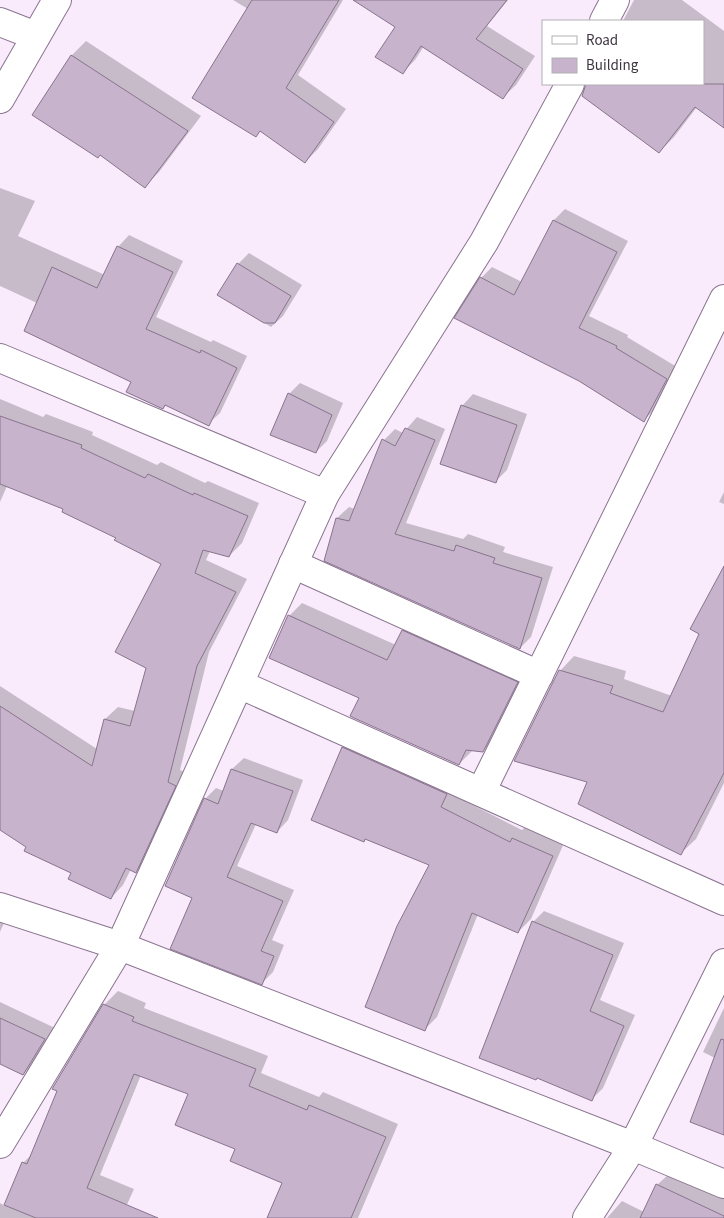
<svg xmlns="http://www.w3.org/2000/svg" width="724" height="1218" font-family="'Source Sans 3',sans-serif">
<rect width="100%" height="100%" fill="#f9eafc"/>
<g fill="#0003">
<path d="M233 0H343L298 75 346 109 318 149 305 162 261 130 256 135 248 9Z"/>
<path d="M355 0H508L487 26 535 56 516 85 503 97 424 46 415 60 402 73 396 27Z"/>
<path d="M634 0H682L724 31V127L697 107 674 137 659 152 588 99 599 84H703V21H623Z"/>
<path d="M86 41 201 116 159 172 145 186 101 154 33 114 72 55Z"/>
<path d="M0 188 35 201 18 236 105 275 118 247 129 235 183 261 156 317 211 342 213 340 247 356 220 413 208 424 167 404 163 408 37 303 0 286Z"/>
<path d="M565 209 628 241 589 316 628 335 627 337 677 367 655 409 644 420 481 278 492 267 522 282 554 220Z"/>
<path d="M249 253 302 285 283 316 271 327 219 295 238 264Z"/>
<path d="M300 383 343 403 327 441 316 452 289 394Z"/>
<path d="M473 394 527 414 507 470 496 481 462 406Z"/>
<path d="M0 399 43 417 46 414 93 432 92 435 157 465 161 462 205 483 208 481 259 503 242 543 229 556 210 551 206 560 247 579 209 652 180 770 187 773 148 859 136 871 131 869 123 885 111 898 0 828V686L97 749 105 719 118 707 135 711 147 667 163 563 65 509 7 486 0 502Z"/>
<path d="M417 417 445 429 406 523 463 539 468 534 505 547 503 552 553 567 531 637 520 648 337 518 349 507 355 509 384 440 395 429 403 433Z"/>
<path d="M724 492V504L719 502Z"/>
<path d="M724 578V783L696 839 681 853 588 781 560 671 574 656 626 671 624 679 672 696Z"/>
<path d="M302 603 396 645 403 631 416 618 530 669 496 737 483 751H472L459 764 361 697 289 616Z"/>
<path d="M356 735 453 795 522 830 526 826 564 843 531 919 518 932 478 914 437 1017 425 1029 431 865 366 838 364 841 343 748Z"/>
<path d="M244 758 303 780 288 820 277 832 256 824 237 866 294 890 272 940 284 945 273 972 262 983 193 897 205 799 216 788 224 791 232 769Z"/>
<path d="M544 911 624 943 600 1000 635 1015 603 1088 592 1099 533 922Z"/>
<path d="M0 922 4 923 0 932Z"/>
<path d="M118 991 146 1003 144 1008 268 1056 261 1073 319 1097 323 1092 398 1124 358 1218H268L284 1182 236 1148 190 1093 141 1075 100 1175 134 1189 121 1218H0V1203L5 1206 23 1163 34 1152 104 1005Z"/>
<path d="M0 1002 55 1028 34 1063 23 1074 0 1063Z"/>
<path d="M724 1008V1134L715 1058 703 1052Z"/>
<path d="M669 1174 712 1194 717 1190 724 1193V1218H607L622 1201 644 1212 657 1185Z"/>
</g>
<g fill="#c8b3cd" stroke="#89748e">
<path d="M252 0H339L286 88 334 122 305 163 260 131 256 137 192 98Z"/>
<path d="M353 0H507L476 39 523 69 503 99 421 46 403 74 375 57 395 27Z"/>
<path d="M71 55 188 131 145 188 100 155 98 158 32 115Z"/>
<path d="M586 84H724V128L695 107 659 153 582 96Z"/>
<path d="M553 220 617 252 579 328 617 346 616 348 667 379 644 422 579 381 454 318 480 277 514 295Z"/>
<path d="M117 246 173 272 146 329 200 353 201 350 237 368 209 426 165 405 163 409 126 392 131 382 24 331 52 267 97 288Z"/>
<path d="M237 263 291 296 275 323H264L217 295Z"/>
<path d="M288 393 332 415 316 453 270 435Z"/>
<path d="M461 405 517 425 496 483 440 464Z"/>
<path d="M0 416 82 445 81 448 145 478 148 474 193 495 194 493 248 516 229 557 203 550 195 573 236 592 197 666 168 782 176 786 136 873 126 868 111 899 68 879 71 873 24 851 26 847 0 830V706L92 766 104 719 130 726 146 668 115 652 161 564 114 540 116 538 62 512 63 509 0 484Z"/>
<path d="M405 428 435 440 395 534 454 551 456 545 495 558 493 563 542 578 520 649 324 561 336 518 349 521 382 439 395 446Z"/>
<path d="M724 566V773L681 855 578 804 587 782 514 761 559 670 613 686 610 693 663 712 699 634 690 629Z"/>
<path d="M288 615 387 660 402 630 518 682 483 752 466 750 459 765 354 718 350 716 359 698 269 658Z"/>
<path d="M342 747 447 794 441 807 510 842 512 838 553 856 518 933 472 913 425 1031 365 1007 397 926 429 865 365 839 364 842 311 820Z"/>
<path d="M231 769 293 791 277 833 251 823 227 877 283 901 261 951 274 956 262 985 170 949 192 898 165 886 204 798 218 804Z"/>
<path d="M532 921 613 955 590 1011 624 1026 592 1101 537 1078 536 1080 479 1058Z"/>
<path d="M103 1004 134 1017 132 1021 256 1069 249 1086 307 1110 309 1105 386 1137 351 1218H267L282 1183 230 1161 235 1149 175 1125 188 1094 134 1074 87 1188 158 1218H36L4 1205 22 1162 27 1164 57 1091 52 1089Z"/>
<path d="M0 1018 45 1039 23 1075 0 1064Z"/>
<path d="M721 1039 724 1040V1135L690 1122Z"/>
<path d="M656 1184 724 1216V1218H640Z"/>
</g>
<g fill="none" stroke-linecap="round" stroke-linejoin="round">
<g stroke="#8a748f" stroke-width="30">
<g id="minor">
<path d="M604 21 615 0"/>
<path d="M0 22 36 36"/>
<path d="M0 99 57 0"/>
<path d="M0 358 325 494"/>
<path d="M293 564 539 675"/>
<path d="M239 684 724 901"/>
<path d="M481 792 724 299"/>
<path d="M0 1144 120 946 325 494 484 242 570 84"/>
<path d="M587 1218 633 1146 724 963"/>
</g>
</g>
<g stroke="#8a748f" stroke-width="30">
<path id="tertiary" d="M0 907 120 946 633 1146 724 1184"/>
</g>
<use href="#minor" stroke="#fff" stroke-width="28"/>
<use href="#tertiary" stroke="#fff" stroke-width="28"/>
</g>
<rect x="542" y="20" width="162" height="65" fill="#ffffff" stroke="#b2afb3"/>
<rect x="552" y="36" width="25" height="8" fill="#ffffff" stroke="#b2afb3"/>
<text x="586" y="45" font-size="15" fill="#3f3642">Road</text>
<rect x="552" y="58" width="25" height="15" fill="#c8b3cd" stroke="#b2afb3"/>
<text x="586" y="70" font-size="15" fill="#3f3642">Building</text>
</svg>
